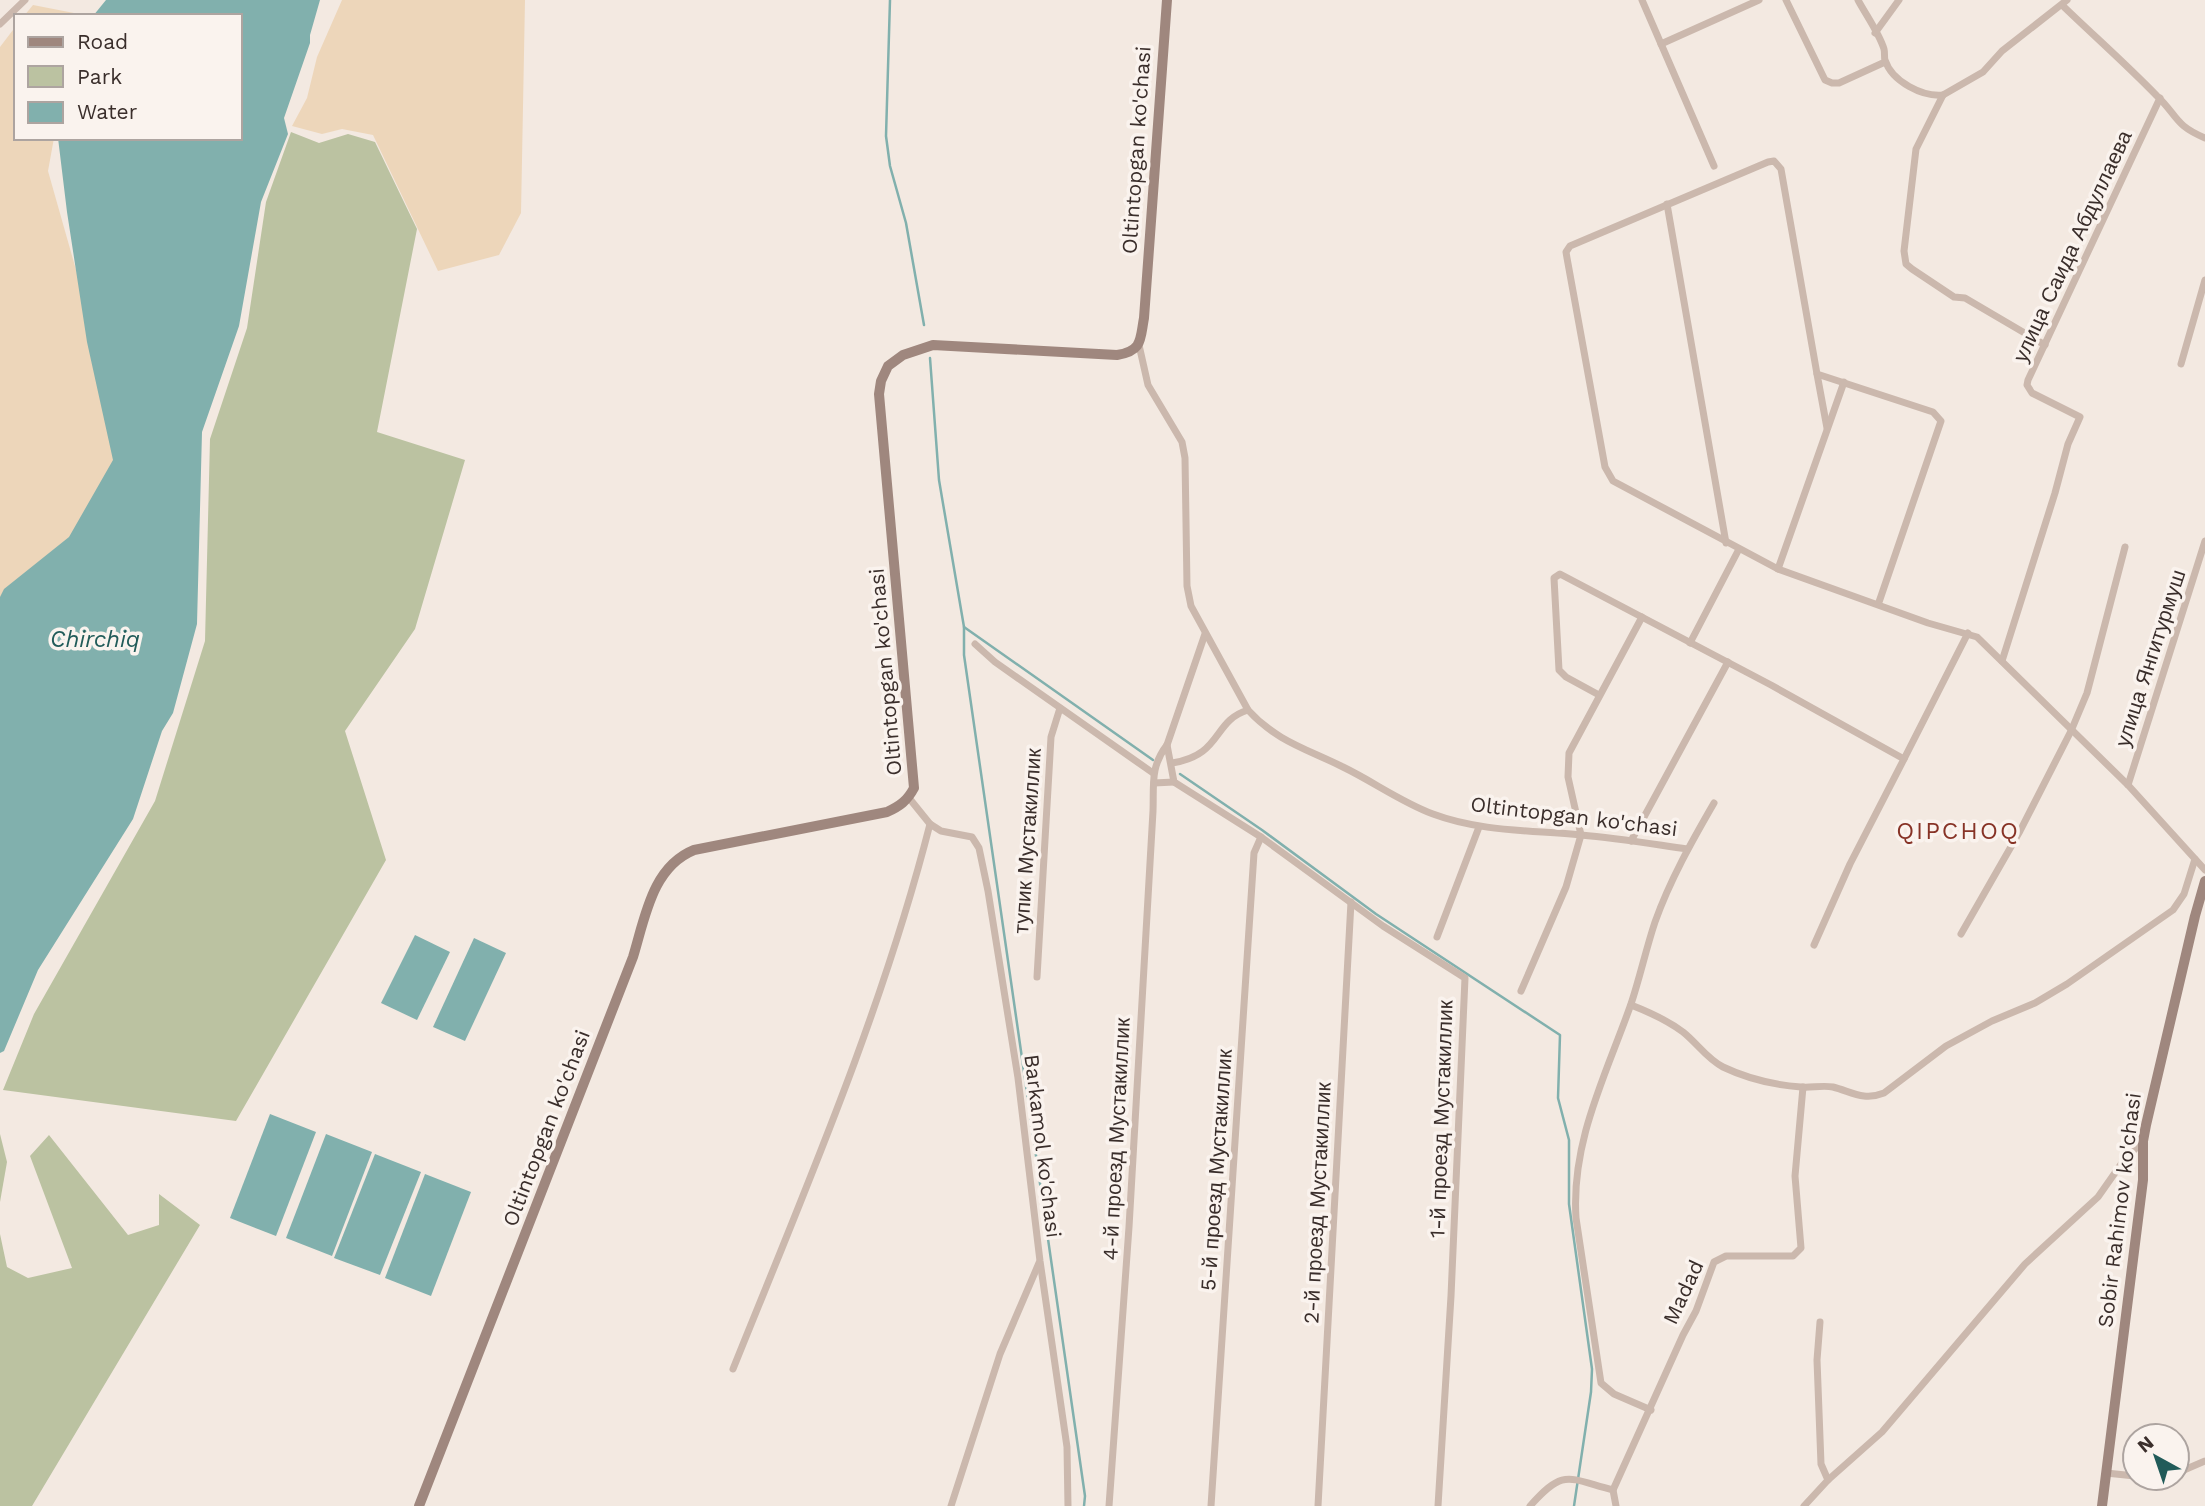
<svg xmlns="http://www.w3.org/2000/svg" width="2205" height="1506" font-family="'Work Sans',sans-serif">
<rect width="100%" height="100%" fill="#f3e9e1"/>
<g fill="#bbc2a1">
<path d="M291 132 319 143 348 134 375 142 417 229 377 432 465 460 415 629 345 731 386 860 236 1121 3 1090 34 1014 155 801 205 641 210 439 247 328 266 202Z"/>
<path d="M0 1134 7 1162 0 1202Z"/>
<path d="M49 1135 128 1235 159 1225V1194L200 1225 32 1506H0V1234L7 1267 28 1278 72 1268 30 1156Z"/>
</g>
<g fill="#edd6ba">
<path d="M342 0H525L521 213 499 255 438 271 373 135 342 129 322 134 292 126 307 98 317 57Z"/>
<path d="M33 5 74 13V16H24Z"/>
<path d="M16 26V138H54L48 171 133 471 0 943V47Z"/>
</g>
<g fill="#81b0ad">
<path d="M106 0H320L310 35V43L284 118 288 134 261 202 239 326 202 432 197 624 173 713 162 731 133 819 38 970 4 1051 0 1053V597L4 589 69 537 113 460 87 342 67 212 58 138H240V16H93Z"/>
<path d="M415 935 450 952 417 1020 381 1003Z"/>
<path d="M474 938 506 953 465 1041 433 1027Z"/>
<path d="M270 1114 316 1132 276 1236 230 1218Z"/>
<path d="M326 1134 372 1152 332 1256 286 1238Z"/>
<path d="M375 1154 421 1172 380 1275 334 1258Z"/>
<path d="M425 1174 471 1192 431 1296 385 1278Z"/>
</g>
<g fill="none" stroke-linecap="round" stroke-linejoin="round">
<g stroke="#81b0ad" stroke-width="2.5">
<path d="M890 0 886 136 890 166 906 223 924 325"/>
<path d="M930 358 939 480 964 627V655L1085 1496 1084 1506"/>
<path d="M964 627 1153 760"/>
<path d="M1180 774 1262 830 1376 914 1560 1035 1558 1098 1569 1140V1204L1592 1369 1591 1392 1574 1506"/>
</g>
<g stroke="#cbb8ad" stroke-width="7">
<path d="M1642 0 1714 166"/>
<path d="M1786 0 1825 80 1832 83H1839L1885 62"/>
<path d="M1858 0C1866 15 1879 33 1884 49 1885 53 1884 57 1885 60 1892 82 1923 97 1943 95"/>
<path d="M2062 5C2093 35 2126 64 2157 96 2178 116 2174 125 2205 138"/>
<path d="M0 24 25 0"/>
<path d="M1875 33 1899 0"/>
<path d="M1661 44 1759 0"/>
<path d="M1667 204 1726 543"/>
<path d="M1139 345 1148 385 1182 442 1185 458 1187 586 1191 606 1248 710C1276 741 1307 749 1343 767 1374 782 1401 802 1433 814 1481 832 1532 830 1581 835 1617 838 1652 844 1687 849"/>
<path d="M2045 345 1965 298 1954 297 1912 269 1906 264 1904 251 1916 149 1943 95 1983 72 2002 51 2067 0"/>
<path d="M2181 364 2205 280"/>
<path d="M1817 374 1827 428"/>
<path d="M1778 569 1844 382"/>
<path d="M1878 605 1941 421 1933 412 1817 374 1781 169 1774 161 1768 162 1570 246 1566 252 1567 258 1605 467 1613 481 1778 569 1928 623 1977 637 2128 785 2205 870"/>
<path d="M1690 643 1739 549"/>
<path d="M975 644 995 662 1153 773"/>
<path d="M2002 661 2055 493 2068 444 2080 417 2032 393 2027 385 2028 380 2160 98"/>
<path d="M1599 695 1566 677 1559 670 1554 578 1560 574 1771 685 1904 759 1850 864 1814 945"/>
<path d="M1167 745 1174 782 1261 837 1383 926 1465 978 1451 1296 1438 1506"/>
<path d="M1904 759 1968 633"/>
<path d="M1172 763C1223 755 1212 721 1248 710"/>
<path d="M1154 783 1174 782"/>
<path d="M2128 785 2205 541"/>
<path d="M930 824 941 831 972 837 979 848 988 891 1018 1078 1040 1261 1067 1447 1068 1506"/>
<path d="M1631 841 1728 662"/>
<path d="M1961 934 2020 831 2071 731 2087 693 2125 547"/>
<path d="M1437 937 1479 827"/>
<path d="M1037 977 1051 737 1060 708"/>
<path d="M1521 991 1566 887 1581 835 1568 777 1569 753 1642 617"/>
<path d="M1631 1005C1649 1012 1667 1020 1683 1032 1697 1043 1707 1059 1723 1067 1746 1078 1775 1085 1801 1087 1811 1088 1822 1085 1833 1087 1852 1092 1864 1101 1884 1093L1946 1046 1992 1021 2035 1003 2067 984 2173 910 2184 894 2195 859"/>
<path d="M1820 1322 1817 1360 1821 1464 1828 1480"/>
<path d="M733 1369C805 1190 882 1012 930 824L909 798"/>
<path d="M1651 1410 1614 1394 1601 1383 1576 1218C1571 1141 1606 1075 1631 1004 1640 977 1646 949 1655 922 1670 880 1692 841 1714 803"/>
<path d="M2106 1473 2135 1476"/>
<path d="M2177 1473 2205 1461"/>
<path d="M2154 1478H2165"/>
<path d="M1613 1490 1683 1335 1696 1311 1714 1262 1726 1256H1793L1801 1248 1795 1176 1803 1087"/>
<path d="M951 1506 1000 1354 1039 1263"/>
<path d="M1109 1506 1129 1227 1153 811C1154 785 1150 767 1167 745L1205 634"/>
<path d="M1211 1506 1254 853 1261 837"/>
<path d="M1318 1506 1351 902"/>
<path d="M1530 1506C1564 1468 1567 1478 1613 1490L1616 1506"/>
<path d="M1804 1506 1828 1480 1882 1432 2025 1264 2098 1197 2124 1160 2142 1142"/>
</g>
<g stroke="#9f877e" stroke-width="10">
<path d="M419 1506 633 957C645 918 652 867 694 850L887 812C900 806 907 801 914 788L879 394 881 381 888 366 903 355 933 345 1117 355C1143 351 1140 339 1144 318L1167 0"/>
<path d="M2102 1506 2143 1180V1141L2146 1125 2195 916 2205 881"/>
</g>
</g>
<g text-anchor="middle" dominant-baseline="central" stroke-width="7" stroke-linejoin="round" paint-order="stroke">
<g font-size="21" fill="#3a2e2b" stroke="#faf3ee">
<text transform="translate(1136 150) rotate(-86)">Oltintopgan ko'chasi</text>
<text transform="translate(2072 246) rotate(-65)">улица Саида Абдуллаева</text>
<text transform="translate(2150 658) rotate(-72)">улица Янгитурмуш</text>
<text transform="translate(885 672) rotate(-95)">Oltintopgan ko'chasi</text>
<text transform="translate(1574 816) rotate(7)">Oltintopgan ko'chasi</text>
<text transform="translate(1027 841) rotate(-86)">тупик Мустакиллик</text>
<text transform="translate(1441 1119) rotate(-88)">1-й проезд Мустакиллик</text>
<text transform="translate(546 1128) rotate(-69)">Oltintopgan ko'chasi</text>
<text transform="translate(1116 1139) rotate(-87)">4-й проезд Мустакиллик</text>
<text transform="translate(1043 1146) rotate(83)">Barkamol ko'chasi</text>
<text transform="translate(1216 1170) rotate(-86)">5-й проезд Мустакиллик</text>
<text transform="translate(1317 1203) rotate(-87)">2-й проезд Мустакиллик</text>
<text transform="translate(2119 1210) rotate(-83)">Sobir Rahimov ko'chasi</text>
<text transform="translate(1683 1292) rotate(-65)">Madad</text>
</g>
<g font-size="23" font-style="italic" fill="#215b59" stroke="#faf3ee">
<text x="95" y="639">Chirchiq</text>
</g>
<g font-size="24" letter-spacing="2" fill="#873326" stroke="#faf3ee">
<text x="1958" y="831">QIPCHOQ</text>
</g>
</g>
<rect x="14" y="14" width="228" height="126" fill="#faf3ee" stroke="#ada4a0" stroke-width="2"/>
<rect x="28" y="37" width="35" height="10" fill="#9f877e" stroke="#ada4a0" stroke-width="2"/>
<text x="77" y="49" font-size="21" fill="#3a2e2b">Road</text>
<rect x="28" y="66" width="35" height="21" fill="#bbc2a1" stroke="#ada4a0" stroke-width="2"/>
<text x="77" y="84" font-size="21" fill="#3a2e2b">Park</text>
<rect x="28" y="102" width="35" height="21" fill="#81b0ad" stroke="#ada4a0" stroke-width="2"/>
<text x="77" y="119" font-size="21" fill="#3a2e2b">Water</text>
<g transform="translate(2156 1457) rotate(320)"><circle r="33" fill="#faf3ee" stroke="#ada4a0" stroke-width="2"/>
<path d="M0-5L12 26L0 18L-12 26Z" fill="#215b59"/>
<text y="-10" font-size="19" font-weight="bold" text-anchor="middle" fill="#3a2e2b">N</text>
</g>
</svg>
